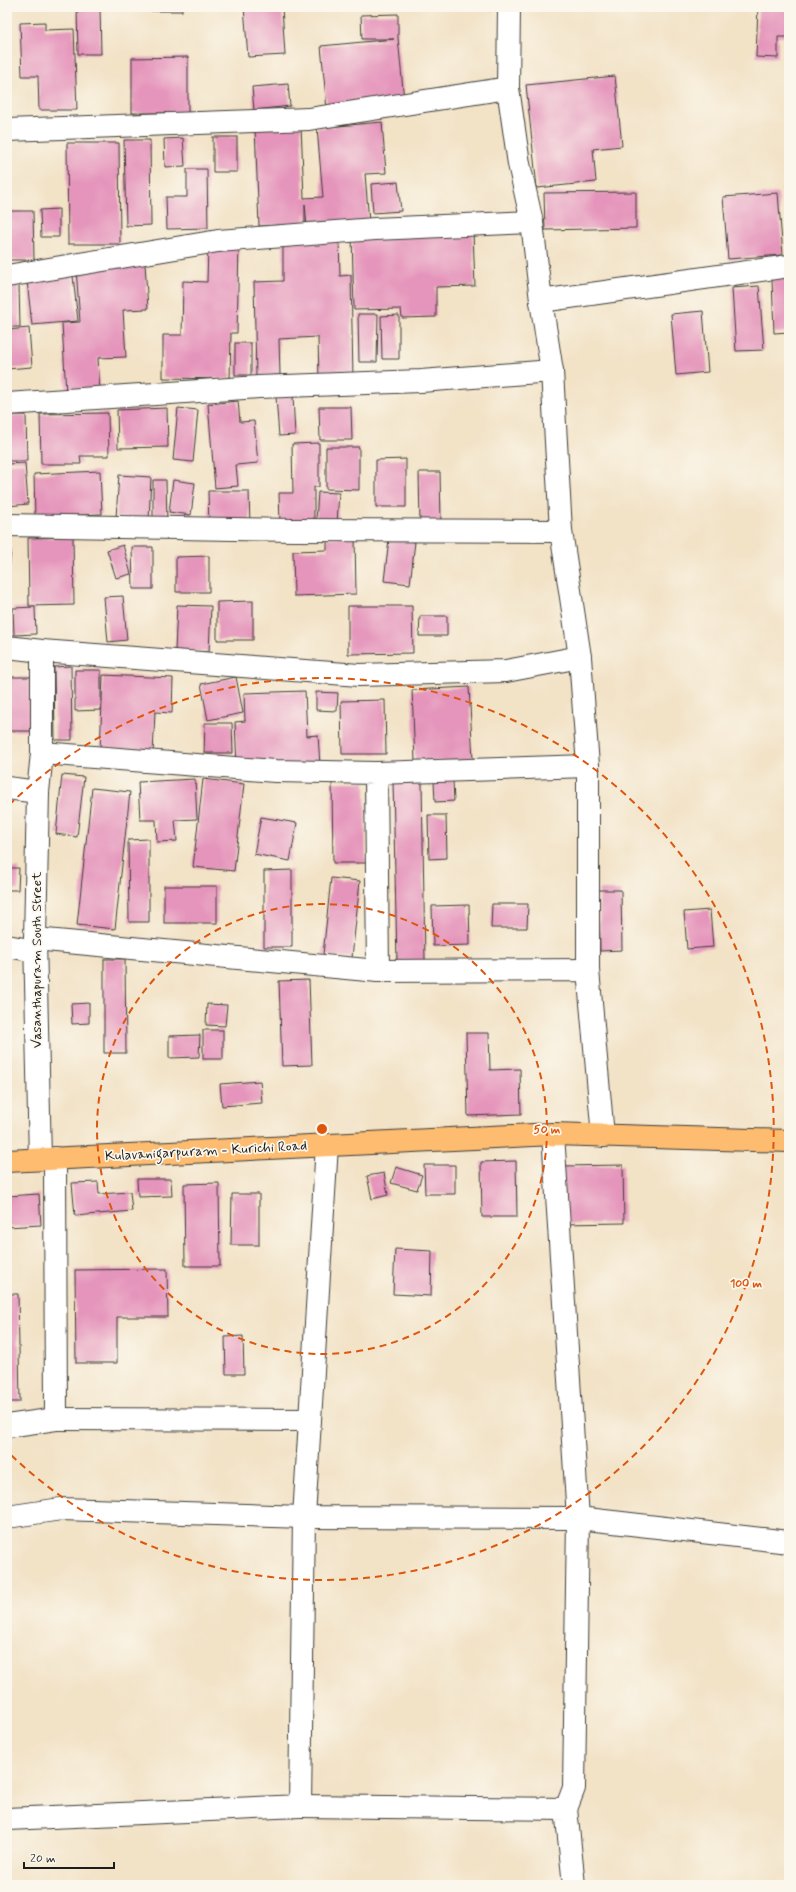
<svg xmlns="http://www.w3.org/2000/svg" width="796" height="1892" font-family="Mynerve,sans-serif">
<rect width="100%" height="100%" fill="#fbf7ec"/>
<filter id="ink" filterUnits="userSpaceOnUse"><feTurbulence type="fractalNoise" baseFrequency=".025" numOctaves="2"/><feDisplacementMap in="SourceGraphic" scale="8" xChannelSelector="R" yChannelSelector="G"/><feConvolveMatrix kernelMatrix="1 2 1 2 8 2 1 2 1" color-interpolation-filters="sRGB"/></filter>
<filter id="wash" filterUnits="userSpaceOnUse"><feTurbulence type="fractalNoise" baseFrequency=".012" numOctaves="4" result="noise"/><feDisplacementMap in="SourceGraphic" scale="16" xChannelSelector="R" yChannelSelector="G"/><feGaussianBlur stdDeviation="0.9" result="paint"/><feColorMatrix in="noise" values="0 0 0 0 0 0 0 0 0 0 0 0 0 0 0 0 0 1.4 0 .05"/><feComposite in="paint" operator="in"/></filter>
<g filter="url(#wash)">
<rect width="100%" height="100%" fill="#f2e2c6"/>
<g id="blocks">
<g fill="#e595bb">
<path d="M77 7H100L101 54H78Z"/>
<rect x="150" y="7" width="32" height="4"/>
<path d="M244 7H282L285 55 248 57Z"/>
<path d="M469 7H491V11Z"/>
<path d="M758 7H789V37H778V58L756 57Z"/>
<path d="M398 14V38L404 100 327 110 321 46 394 39H362L361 15Z"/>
<path d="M45 22V30L74 29 77 110H39L38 76H22L20 23Z"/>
<path d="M188 57V113H132V58Z"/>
<path d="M615 76 622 146 593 149 596 182 537 188 526 85Z"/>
<path d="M288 84 290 106 254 110 252 87Z"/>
<path d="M382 122 386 173 365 174 369 222 307 227 305 204V224L259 226 255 127 301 125 304 198 323 197 317 128Z"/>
<rect x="213" y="137" width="24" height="35"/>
<path d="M183 138 185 166 165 167 164 139Z"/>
<path d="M124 140H150L151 225 126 226Z"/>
<path d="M67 143H119L120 244H68Z"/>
<path d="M187 169H207L208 228 167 229 166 197H187Z"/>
<path d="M398 182 401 211 373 213 371 184Z"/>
<path d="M636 192V228L545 230 544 193Z"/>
<path d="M778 193 783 255 728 259 723 197Z"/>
<path d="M59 209V237H41L40 210Z"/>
<path d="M7 211H33L34 260H7Z"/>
<path d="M473 232 475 286 436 287V317L402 318 401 309 354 310 352 236Z"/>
<path d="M339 238 340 276 351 275 353 379 319 380 318 337 279 339 280 375 256 376 254 282 283 281V239Z"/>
<path d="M208 246H239L237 333H231L230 379 163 378V335H182L183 281 207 282Z"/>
<path d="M145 264 148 309 123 310 126 357 98 358 100 392 66 394 62 323 80 322 76 268Z"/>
<path d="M73 276 78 321 32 325 27 281Z"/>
<path d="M789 278V332L774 333 772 279Z"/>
<path d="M7 285H19L20 327H7Z"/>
<path d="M759 286 764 350 736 351 732 288Z"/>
<path d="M703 311 708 372 676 375 671 314Z"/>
<path d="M358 314H378L377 362H359Z"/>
<path d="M399 315V359H382L381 316Z"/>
<path d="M29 328 32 367 7 369V330Z"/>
<rect x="235" y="343" width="16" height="32"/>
<path d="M293 396 295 435 279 436 276 397Z"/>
<path d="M238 401 240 422 254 421 258 463 236 465 238 486 215 488 208 404Z"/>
<path d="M319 407H351L352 440H320Z"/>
<path d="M167 408 168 447 118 448 117 410Z"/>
<path d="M178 408 198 410 193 462 173 460Z"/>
<path d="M108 413 109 456H80L81 464H41L40 414Z"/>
<path d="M7 415H26L27 461H7Z"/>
<path d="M319 443V487H314V522L280 523 279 493H293L292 444Z"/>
<path d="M326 447H359V490L326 489Z"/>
<path d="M406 459V507H376V460Z"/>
<path d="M25 463 28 504 8 506 7 464Z"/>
<path d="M100 471 102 514 35 517 34 474Z"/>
<path d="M419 472H440L441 523 420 524Z"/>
<path d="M119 475 151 477 149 520 116 517Z"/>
<path d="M153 480H166L167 523H153Z"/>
<path d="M173 480 195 483 191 515 169 512Z"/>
<path d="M208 491H249L250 526H209Z"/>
<path d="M318 492 339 493 337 523 316 521Z"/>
<path d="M73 537 74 605 29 606 28 538Z"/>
<path d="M355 537 356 594 294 596 293 551 327 550V538Z"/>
<path d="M389 539 415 542 410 584 384 581Z"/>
<path d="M123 545 131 574 116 578 107 550Z"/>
<path d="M132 547H153V589H133Z"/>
<path d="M7 549 11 550 8 581 7 580Z"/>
<path d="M209 556V592H176V557Z"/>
<path d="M123 596 127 640 108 642 104 597Z"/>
<path d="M253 601V640H217V602Z"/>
<path d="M177 605 211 606 209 652 175 651Z"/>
<path d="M348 606H412L413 653 348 654Z"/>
<path d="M35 607 36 634 14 635 13 608Z"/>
<path d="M420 616H447V636H419Z"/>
<path d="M71 666 72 740H55L54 667Z"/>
<path d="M75 670H101V710L75 711Z"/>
<path d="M103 675 173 678 172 713 155 712 153 754 100 752Z"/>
<rect x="7" y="677" width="29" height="54"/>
<path d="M236 677 243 713 208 720 201 684Z"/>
<path d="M469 687 473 760 415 762 412 690Z"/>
<path d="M305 691 307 736 318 735 320 765 237 767 235 722 245 721 244 693Z"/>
<path d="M316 692 338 693 337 711 316 710Z"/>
<path d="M385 700 386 754H342L341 701Z"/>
<path d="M205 723H232L233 753H204Z"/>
<path d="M62 775 84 777 77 837 56 834Z"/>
<path d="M195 779 197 819 175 820 177 841 157 842 156 820H140L138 782Z"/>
<path d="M203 779 244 784 234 871 193 867Z"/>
<path d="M434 781H453L454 801 435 802Z"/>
<path d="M332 782H365L366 863H333Z"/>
<path d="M393 782H422L425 961 397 962Z"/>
<path d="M92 788 130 792 115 929 77 925Z"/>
<path d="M428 815H446L447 858 429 859Z"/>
<path d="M261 817 297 823 290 861 254 854Z"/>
<path d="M149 839V922H129L128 840Z"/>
<path d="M7 868H19L18 890H7Z"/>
<path d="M292 870V947H264V871Z"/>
<path d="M331 878 360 881 352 958 323 955Z"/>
<rect x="164" y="886" width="53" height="37"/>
<path d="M599 890H621L622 950 600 951Z"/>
<path d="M492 904H528L527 928H491Z"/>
<path d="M469 905 470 945 433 946 432 906Z"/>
<path d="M710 910 713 947 687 949 684 912Z"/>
<path d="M104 959H125L126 1053H104Z"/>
<path d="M309 980 312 1065 282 1066 279 981Z"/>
<path d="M89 1003V1023L72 1024 71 1004Z"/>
<path d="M207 1004 227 1005 225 1026 206 1025Z"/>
<rect x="203" y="1030" width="20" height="29"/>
<path d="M466 1033H489L490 1070 520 1069 521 1114 468 1116Z"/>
<path d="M200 1035 199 1057 169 1058V1036Z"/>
<path d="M260 1081 262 1103 222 1106 220 1084Z"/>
<path d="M516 1161 517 1217H482L481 1162Z"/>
<path d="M424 1165H455V1194H425Z"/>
<path d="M623 1165 624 1223 563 1224 562 1166Z"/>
<path d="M396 1167 422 1175 417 1190 391 1183Z"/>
<path d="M384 1173 388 1195 372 1199 367 1176Z"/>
<path d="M137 1179H171L172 1196 138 1197Z"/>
<path d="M98 1182 99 1194 130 1192 132 1211 75 1216 72 1183Z"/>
<path d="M219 1183 220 1266H185L184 1184Z"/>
<path d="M39 1194 41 1225 7 1227V1196Z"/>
<path d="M232 1194H259V1245H231Z"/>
<path d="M395 1249 432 1251 431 1296 393 1294Z"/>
<path d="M167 1269 168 1317H117V1363H76L75 1270Z"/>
<path d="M7 1294H18L20 1402H7Z"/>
<path d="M243 1336 244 1374H226L225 1337Z"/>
</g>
</g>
</g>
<g filter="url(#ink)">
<use href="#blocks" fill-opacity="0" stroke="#3c3a36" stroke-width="1"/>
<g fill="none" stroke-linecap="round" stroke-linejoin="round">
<g stroke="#3c3a36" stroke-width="24">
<g id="minor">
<path d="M509 7 508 88 519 164 532 222 541 301 552 371 561 531 580 657 588 766V970"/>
<path d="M7 130 309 119 508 88"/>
<path d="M7 276 218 241 375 229 532 222"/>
<path d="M541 301 789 266"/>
<path d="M7 404 259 387 421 381 552 371"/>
<path d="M7 525 293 530 561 531"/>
<path d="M7 647 42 651 359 675 506 671 580 657"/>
<path d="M42 753 275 771 376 773 378 971"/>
<path d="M376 773 588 766"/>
<path d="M7 788 38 792 35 939 40 1159"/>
<path d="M38 792 42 753V651"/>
<path d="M35 939 378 971 588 970 603 1136"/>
<path d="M7 946 35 951"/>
<path d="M56 1419 310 1420"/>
<path d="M7 1426 56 1419 55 1158"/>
<path d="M7 1517 61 1509 304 1517 578 1518 553 1134"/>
<path d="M300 1806 566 1809 574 1885"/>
<path d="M566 1809 574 1788 578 1518 789 1542"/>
<path d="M7 1819 300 1806 304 1517 327 1145"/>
</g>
</g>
<g stroke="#3c3a36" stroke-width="24">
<path id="major" d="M7 1161 553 1134 789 1141"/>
</g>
<use href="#minor" stroke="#fff" stroke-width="22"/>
<use href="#major" stroke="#fdbc70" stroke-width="22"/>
</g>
</g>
<g fill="none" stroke="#de560d" stroke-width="2" stroke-dasharray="7 5">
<circle cx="322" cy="1129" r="225"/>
<path d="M9 805A451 451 0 1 1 9 1453"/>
</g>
<g text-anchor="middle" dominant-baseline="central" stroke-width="3.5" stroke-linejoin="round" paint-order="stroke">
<g font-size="14" fill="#1c1c1c" stroke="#fbf7ec">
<text transform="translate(37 960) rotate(-90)">Vasanthapuram South Street</text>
<text transform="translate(206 1151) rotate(-3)">Kulavanigarpuram - Kurichi Road</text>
</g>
</g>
<circle cx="322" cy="1129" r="6" fill="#de560d" stroke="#fbf7ec" stroke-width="2"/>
<g font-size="12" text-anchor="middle" font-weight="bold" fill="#de560d" stroke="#fbf7ec" stroke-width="3.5" stroke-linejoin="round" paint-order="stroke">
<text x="547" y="1133">50 m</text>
<text x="746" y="1287">100 m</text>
</g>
<rect width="796" height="1892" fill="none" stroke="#fbf7ec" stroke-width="24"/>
<path d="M24 1862v6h90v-6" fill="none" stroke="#1c1c1c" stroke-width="2"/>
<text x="30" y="1862" font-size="12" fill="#1c1c1c" stroke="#fbf7ec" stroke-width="3" paint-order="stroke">20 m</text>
</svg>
